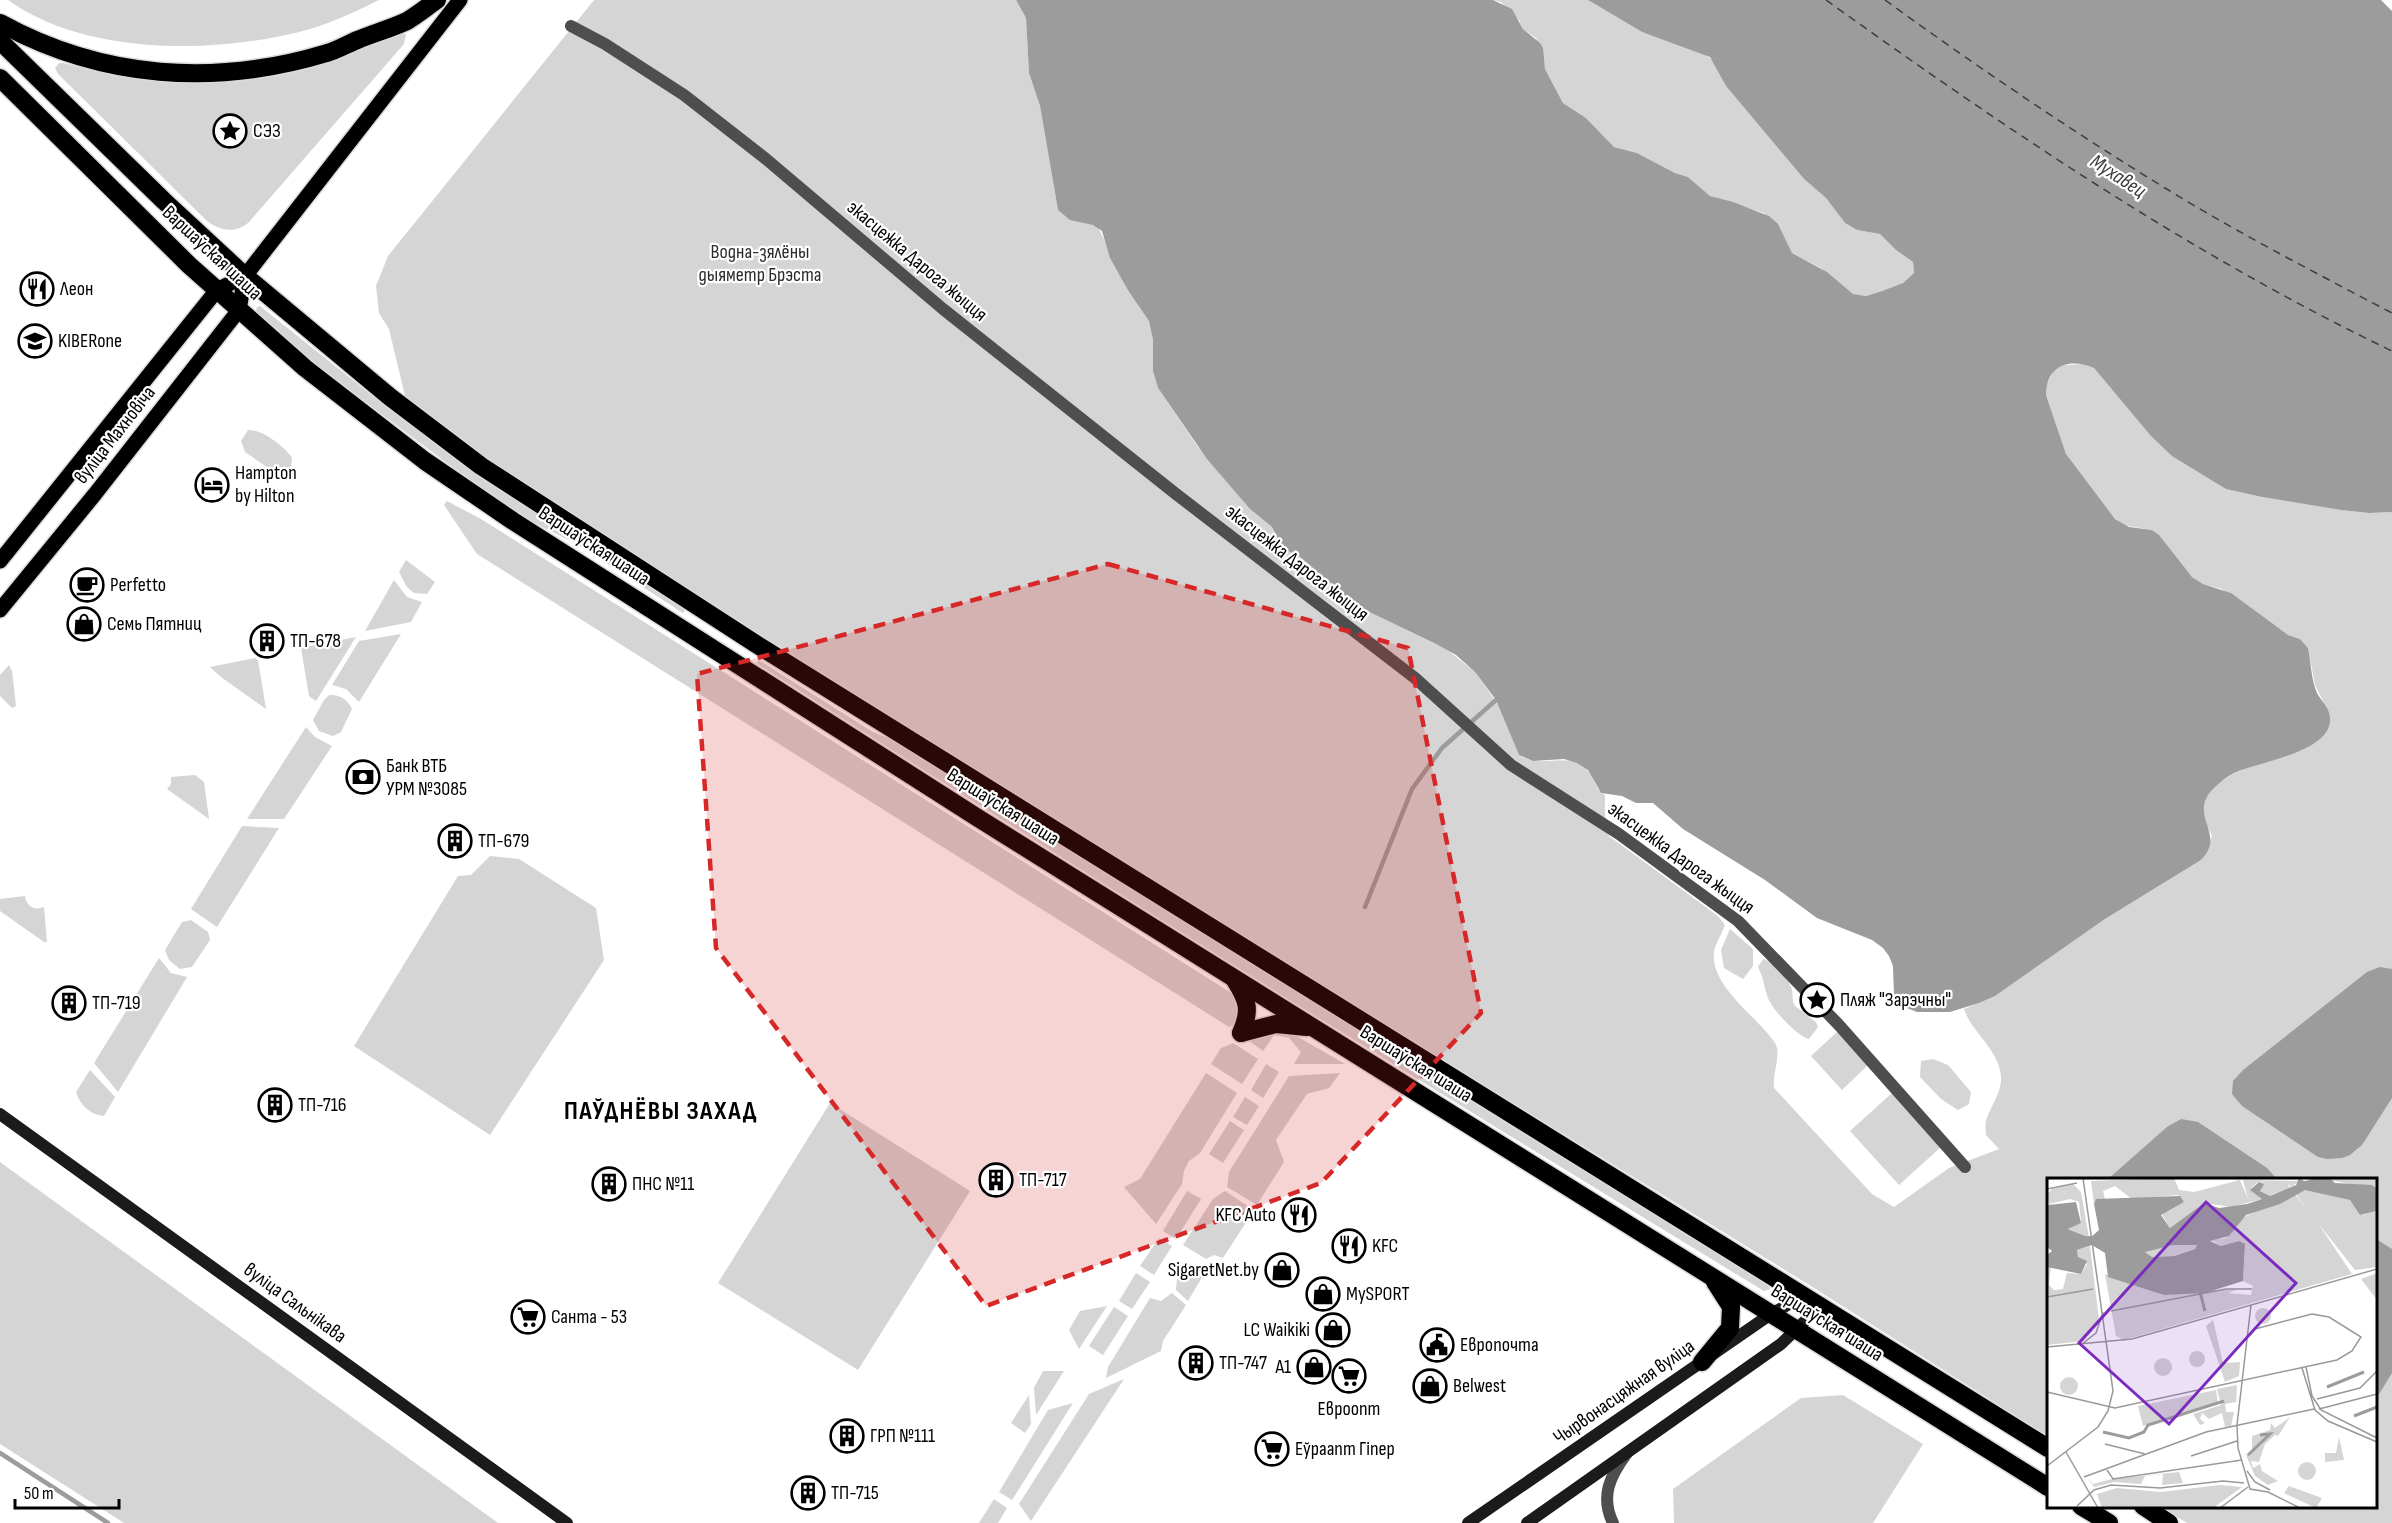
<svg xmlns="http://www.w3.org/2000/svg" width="2392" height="1523" font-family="'Sofia Sans Condensed',sans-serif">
<rect width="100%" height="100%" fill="#fff"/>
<g fill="#d5d5d5">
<path d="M8 0H379C353 13 327 25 299 32 211 54 84 55 8 0Z"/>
<path d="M594 0H1016L1026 18 1029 73 1040 106 1058 210 1098 227 1129 292 1149 321 1153 340V371L1158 388 1198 447 1250 509 1272 527 1283 549 1299 556 1359 607 1446 649 1475 672 1499 706 1519 755C1537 768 1559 755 1578 763 1595 771 1592 788 1605 795 1605 809 1604 823 1609 836L1718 916 1725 925C1722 933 1716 943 1714 951 1709 986 1759 1018 1775 1043 1782 1053 1772 1074 1774 1088L1872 1194 1894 1207 1949 1168 1999 1149 1986 1135C1986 1131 1985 1125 1986 1121 1989 1109 1999 1097 2001 1082 2003 1052 1972 1034 1964 1009L1995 996 2105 919 2201 860 2212 836C2209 829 2204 822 2203 814 2201 791 2228 775 2246 768L2324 703 2315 685 2308 648 2300 639 2288 635 2222 589 2203 584 2192 577 2152 530 2122 525 2106 510 2092 491 2066 454 2046 395V386L2054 370 2064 365 2086 364 2094 368 2150 435 2226 489 2262 497 2341 510 2369 513 2392 512V1523H2187L2161 1507 2376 1506V1180H2048V1436L1806 1283 920 739 509 476 406 400 389 329 379 313 376 286 388 256Z"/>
<path d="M1493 0H1588L1642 32 1704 53 1713 61 1726 86 1804 179 1826 198 1845 223 1857 230 1880 234 1896 250 1913 262 1914 273 1903 283 1882 291 1866 296 1853 294 1821 268 1792 253 1780 229 1764 213 1710 196 1688 177 1675 173 1637 153 1614 147 1586 118 1563 103 1545 69 1543 54 1536 38 1523 29 1519 20 1501 2Z"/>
<path d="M401 31 406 35 404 44 249 222C236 234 221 231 207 221L58 74 55 68 59 63H63L96 71 173 82 238 80Z"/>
<path d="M260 306 384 405 473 471 686 609 683 613 575 543 528 520 463 475 308 359 259 315 256 311 257 307Z"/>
<path d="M248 430C262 429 285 447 292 458L291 469 282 475 277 474 245 452 241 441Z"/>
<path d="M447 501 481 519 1233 994 1241 1012 1237 1024 1229 1027 477 554 444 505Z"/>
<path d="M406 560 435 582 427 594 414 593 407 587 399 572Z"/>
<path d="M394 580 407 597 422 602 411 622 365 631Z"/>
<path d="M401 634 359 702 346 689 332 685 359 641Z"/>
<path d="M356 637 316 701 309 696 301 648Z"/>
<path d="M255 658 258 660 266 709 221 677 210 667Z"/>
<path d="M759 660 873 732 895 741 1768 1285 1770 1289 1764 1291C1426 1086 1089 877 756 663Z"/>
<path d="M9 665 12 671 16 706 12 708 0 696V675Z"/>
<path d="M329 695C340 694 348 700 352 709L341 732 333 736 319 731 313 720 324 700Z"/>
<path d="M306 727 315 737 332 746 284 819H247Z"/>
<path d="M195 775 204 782 209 819 167 789 171 784V777Z"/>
<path d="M242 826 279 828 217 927 191 909Z"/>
<path d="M490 856 519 859 596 908 604 960 490 1135 354 1046 458 876 471 875Z"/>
<path d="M25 896C26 906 34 911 44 907L47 942H44L0 911V899Z"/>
<path d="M191 920 208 932 210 940 192 967 180 969 169 960 165 950 182 922Z"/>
<path d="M1730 929 1753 949V966L1743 979 1724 968 1721 950Z"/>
<path d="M159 958 171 973 187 977 118 1092 94 1063Z"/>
<path d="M1763 959C1774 962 1786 976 1791 987 1794 993 1791 999 1795 1006L1816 1022 1818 1027 1809 1039C1797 1036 1770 1008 1767 995 1763 983 1764 979 1758 967Z"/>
<path d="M1286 1030 1345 1064H1294L1301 1052 1289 1038 1274 1035 1263 1051 1245 1038Z"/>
<path d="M1837 1032 1868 1065 1842 1090 1811 1056Z"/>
<path d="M1233 1043 1258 1059 1242 1084 1211 1064 1221 1048Z"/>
<path d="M1933 1059 1948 1065 1971 1092 1969 1104 1958 1110 1941 1099 1920 1077 1921 1061Z"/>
<path d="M1266 1064 1279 1072 1263 1098 1251 1090Z"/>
<path d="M90 1070 115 1097 104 1116C89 1114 81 1106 76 1092Z"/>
<path d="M1206 1073 1237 1093 1200 1153 1189 1161 1184 1171 1182 1184 1156 1224 1124 1187 1140 1179Z"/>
<path d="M1340 1073 1329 1088 1307 1094 1276 1140 1284 1162 1257 1205 1227 1187 1229 1172 1289 1076Z"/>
<path d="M1892 1093 1941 1147 1899 1185 1850 1131Z"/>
<path d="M1245 1097 1259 1106 1247 1125 1233 1117Z"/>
<path d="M830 1103 970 1191 858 1370 718 1283Z"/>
<path d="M1230 1121 1244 1130 1223 1163 1209 1154Z"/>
<path d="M0 1162 498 1523H124L0 1444Z"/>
<path d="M1187 1191 1201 1199 1176 1239 1163 1231Z"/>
<path d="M1225 1191 1254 1210 1223 1258 1214 1255 1206 1259 1183 1245 1213 1199Z"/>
<path d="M1159 1238 1172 1246 1154 1275 1140 1266Z"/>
<path d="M1136 1273 1150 1282 1132 1309 1119 1301Z"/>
<path d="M1204 1274 1188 1301 1176 1290 1177 1279Z"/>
<path d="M1172 1293 1186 1305 1163 1341 1161 1351 1106 1378 1108 1367 1150 1298 1161 1301Z"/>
<path d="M1107 1306 1079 1349 1069 1330 1080 1311Z"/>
<path d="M1114 1307 1128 1316 1103 1355 1089 1346Z"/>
<path d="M1043 1371H1064L1036 1415 1034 1388Z"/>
<path d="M1124 1379 1031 1521 1019 1504 1089 1394Z"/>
<path d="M1029 1395 1031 1424 1025 1433 1011 1423Z"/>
<path d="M1843 1395 1923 1444 1873 1523H1674L1673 1489 1801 1398Z"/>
<path d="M1073 1403 1012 1500 999 1492 1048 1410Z"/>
<path d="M994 1499 1007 1508 998 1523H979Z"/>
</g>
<g fill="#9c9c9c">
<path d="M1016 0H1493L1512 9 1523 29 1540 43 1543 48 1545 69 1563 103 1586 118 1614 147 1637 153 1675 173 1688 177 1710 196 1733 202 1769 216 1778 224 1792 253 1827 272 1853 294 1866 296 1882 291 1903 283 1914 273 1913 262 1896 250 1880 234 1857 230 1845 223 1826 198 1804 179 1726 86 1710 57 1642 32 1588 0H2381L2392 11V512L2369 513 2341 510 2262 497 2226 489 2172 456 2150 435 2094 368C2069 357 2046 366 2046 395L2066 454 2115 519 2129 527 2152 530 2159 535 2192 577 2203 584 2231 593 2288 635 2300 639 2308 648C2311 662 2311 679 2317 693 2322 702 2331 709 2330 721 2328 753 2257 762 2234 773 2226 777 2218 784 2212 790 2188 817 2227 834 2201 860L2105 919 1995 996 1979 1003 1950 1012H1917L1907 1008 1894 996 1893 966 1889 956 1883 948 1872 940 1817 918 1765 880 1683 829 1653 803H1636L1622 796 1601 793 1588 770 1577 763 1564 759 1533 761 1519 755 1496 700 1475 672 1456 655 1436 644 1359 607 1299 556 1283 549 1272 527 1250 509 1207 459 1158 388 1153 371V340L1149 321 1129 292 1110 258 1102 231 1093 225 1070 220 1058 210 1040 106 1029 73 1026 18Z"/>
<path d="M2380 967 2392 969V1098L2362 1145 2350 1155 2342 1158 2327 1159 2318 1157 2242 1106 2232 1094 2233 1081 2243 1070 2367 972Z"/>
<path d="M2181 1119 2198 1122 2267 1168 2277 1179H2108L2167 1127Z"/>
<path d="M2376 1239 2392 1249V1373L2376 1399Z"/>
</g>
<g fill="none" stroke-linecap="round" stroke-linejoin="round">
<g stroke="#9c9c9c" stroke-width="4.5">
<path d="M1365 907 1412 789 1442 748 1496 700"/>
<path d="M0 1453 108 1523"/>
</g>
<g stroke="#3d3d3d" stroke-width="1.5" stroke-dasharray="8 6" stroke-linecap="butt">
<path d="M1826 0C2006 129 2192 255 2392 351"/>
<path d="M1885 0C1976 66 2069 129 2165 188 2238 233 2316 273 2392 313"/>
</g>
<g stroke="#dbdbdb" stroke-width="18">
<g id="primary">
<path d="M0 561 217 290 245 276 460 0"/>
<path d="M0 610 95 494 239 310 245 276"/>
</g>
</g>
<g stroke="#dbdbdb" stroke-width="21">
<g id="highway">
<path d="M0 23C102 79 215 87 327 53 338 50 349 43 360 39 375 33 392 28 407 21 417 15 427 7 437 0"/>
<path d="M0 41 164 201 245 276 390 397 481 466 756 644 2048 1448"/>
<path d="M0 78 189 265 305 368 425 461 513 521 978 818 2048 1487"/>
<path d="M1235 980C1248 1001 1251 1010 1241 1033"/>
<path d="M1241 1033 1276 1024 1307 1027"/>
<path d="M1702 1362 1730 1328 1731 1307 1715 1282"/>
<path d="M2081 1506 2109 1523"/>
<path d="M2143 1506 2169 1523"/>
</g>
</g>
<g stroke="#4e4e4e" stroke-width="12">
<path d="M571 26 605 44 684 95 766 159 943 309 1176 494 1415 678 1511 765 1619 834 1738 921 1838 1024 1965 1167"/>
<path d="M1613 1523C1600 1496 1610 1476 1627 1453"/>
</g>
<g stroke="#1b1b1b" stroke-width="12">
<path d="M0 1114 567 1523"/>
<path d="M1468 1523 1771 1314 1804 1296"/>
<path d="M1527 1523 1781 1344 1805 1321 1818 1305"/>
</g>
<use href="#primary" stroke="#000" stroke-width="15"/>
<use href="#highway" stroke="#000" stroke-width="18"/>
</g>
<path fill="#d62828" fill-opacity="0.2" stroke="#d62828" stroke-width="4.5" stroke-dasharray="12 8" stroke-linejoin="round" d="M1108 564 1408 648 1481 1013 1321 1183 986 1306 716 948 697 674Z"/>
<defs>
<g id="sight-ring" transform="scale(1.725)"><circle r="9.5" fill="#fff" stroke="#000" stroke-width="1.5"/><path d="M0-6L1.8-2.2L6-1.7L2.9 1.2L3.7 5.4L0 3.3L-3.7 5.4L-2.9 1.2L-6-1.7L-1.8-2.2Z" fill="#000"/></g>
<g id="restaurant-ring" transform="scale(1.725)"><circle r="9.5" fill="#fff" stroke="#000" stroke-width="1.5"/><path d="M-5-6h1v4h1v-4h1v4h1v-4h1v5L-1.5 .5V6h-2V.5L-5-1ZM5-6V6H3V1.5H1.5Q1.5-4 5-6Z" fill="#000"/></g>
<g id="school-ring" transform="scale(1.725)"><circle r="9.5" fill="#fff" stroke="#000" stroke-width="1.5"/><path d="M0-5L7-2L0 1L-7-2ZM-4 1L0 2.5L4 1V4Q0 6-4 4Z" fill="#000"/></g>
<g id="hotel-ring" transform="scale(1.725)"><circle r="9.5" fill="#fff" stroke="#000" stroke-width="1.5"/><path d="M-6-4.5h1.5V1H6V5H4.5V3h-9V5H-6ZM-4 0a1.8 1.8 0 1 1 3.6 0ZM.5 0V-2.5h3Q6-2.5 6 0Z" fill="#000"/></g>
<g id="cafe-ring" transform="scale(1.725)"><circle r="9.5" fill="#fff" stroke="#000" stroke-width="1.5"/><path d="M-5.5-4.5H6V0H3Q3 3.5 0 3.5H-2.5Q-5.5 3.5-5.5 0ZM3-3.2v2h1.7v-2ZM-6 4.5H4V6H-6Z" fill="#000"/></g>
<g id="shop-ring" transform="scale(1.725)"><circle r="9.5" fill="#fff" stroke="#000" stroke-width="1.5"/><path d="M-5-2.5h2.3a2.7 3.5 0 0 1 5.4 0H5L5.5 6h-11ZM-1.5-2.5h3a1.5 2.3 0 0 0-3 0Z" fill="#000"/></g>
<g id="building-ring" transform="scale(1.725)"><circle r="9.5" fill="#fff" stroke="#000" stroke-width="1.5"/><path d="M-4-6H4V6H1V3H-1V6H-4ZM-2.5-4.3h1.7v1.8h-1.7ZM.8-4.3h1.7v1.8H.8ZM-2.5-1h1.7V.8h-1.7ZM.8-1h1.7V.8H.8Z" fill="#000"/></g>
<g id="bank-ring" transform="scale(1.725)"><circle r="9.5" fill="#fff" stroke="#000" stroke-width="1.5"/><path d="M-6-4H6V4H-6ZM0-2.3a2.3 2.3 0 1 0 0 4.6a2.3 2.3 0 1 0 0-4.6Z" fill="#000"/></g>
<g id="supermarket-ring" transform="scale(1.725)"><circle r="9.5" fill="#fff" stroke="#000" stroke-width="1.5"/><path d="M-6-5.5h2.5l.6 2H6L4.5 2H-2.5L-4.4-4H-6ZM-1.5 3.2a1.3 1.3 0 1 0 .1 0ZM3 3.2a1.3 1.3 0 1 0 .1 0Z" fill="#000"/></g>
<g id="civic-ring" transform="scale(1.725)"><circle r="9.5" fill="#fff" stroke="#000" stroke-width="1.5"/><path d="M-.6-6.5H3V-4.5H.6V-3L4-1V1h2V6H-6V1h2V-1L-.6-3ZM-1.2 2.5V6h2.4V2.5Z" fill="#000"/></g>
</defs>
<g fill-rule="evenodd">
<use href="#sight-ring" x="230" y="131"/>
<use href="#restaurant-ring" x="37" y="289"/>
<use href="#school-ring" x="35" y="341"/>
<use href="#hotel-ring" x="212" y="485"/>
<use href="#cafe-ring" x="87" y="585"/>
<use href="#shop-ring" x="84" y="624"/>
<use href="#building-ring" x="267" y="641"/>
<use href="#bank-ring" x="363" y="777"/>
<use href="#building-ring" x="455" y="841"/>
<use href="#sight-ring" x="1817" y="1000"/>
<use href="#building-ring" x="69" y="1003"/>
<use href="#building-ring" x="275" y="1105"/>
<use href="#building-ring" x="996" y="1180"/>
<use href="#building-ring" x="609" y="1184"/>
<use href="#restaurant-ring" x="1299" y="1215"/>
<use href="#restaurant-ring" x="1349" y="1246"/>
<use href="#shop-ring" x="1282" y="1270"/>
<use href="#shop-ring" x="1323" y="1294"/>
<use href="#supermarket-ring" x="528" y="1317"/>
<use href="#shop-ring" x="1333" y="1330"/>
<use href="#civic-ring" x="1437" y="1345"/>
<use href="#building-ring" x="1196" y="1363"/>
<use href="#shop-ring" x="1314" y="1367"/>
<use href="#supermarket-ring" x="1349" y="1376"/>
<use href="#shop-ring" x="1430" y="1386"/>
<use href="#building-ring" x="847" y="1436"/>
<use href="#supermarket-ring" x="1272" y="1449"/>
<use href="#building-ring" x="808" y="1493"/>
</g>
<g text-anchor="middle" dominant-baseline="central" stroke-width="4.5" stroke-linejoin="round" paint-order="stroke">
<g font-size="20" fill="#000" stroke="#fff" text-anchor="start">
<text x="253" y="131">СЭЗ</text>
<text x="60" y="289">Леон</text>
<text x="58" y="341">KIBERone</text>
<text x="235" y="473">Hampton<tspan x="235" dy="23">by Hilton</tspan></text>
<text x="110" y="585">Perfetto</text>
<text x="107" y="624">Семь Пятниц</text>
<text x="290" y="641">ТП-678</text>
<text x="386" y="766">Банк ВТБ<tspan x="386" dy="23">УРМ №3085</tspan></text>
<text x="478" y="841">ТП-679</text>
<text x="1840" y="1000">Пляж "Зарэчны"</text>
<text x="92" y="1003">ТП-719</text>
<text x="298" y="1105">ТП-716</text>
<text x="1019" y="1180">ТП-717</text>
<text x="632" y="1184">ПНС №11</text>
<text x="1276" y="1215" text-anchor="end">KFC Auto</text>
<text x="1372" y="1246">KFC</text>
<text x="1259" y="1270" text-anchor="end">SigaretNet.by</text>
<text x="1346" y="1294">MySPORT</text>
<text x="551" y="1317">Санта - 53</text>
<text x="1310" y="1330" text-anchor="end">LC Waikiki</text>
<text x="1460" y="1345">Европочта</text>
<text x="1219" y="1363">ТП-747</text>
<text x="1291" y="1367" text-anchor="end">A1</text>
<text x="1453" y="1386">Belwest</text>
<text x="1349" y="1409" text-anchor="middle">Евроопт</text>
<text x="870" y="1436">ГРП №111</text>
<text x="1295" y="1449">Еўраапт Гіпер</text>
<text x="831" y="1493">ТП-715</text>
</g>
<g font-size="20" fill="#2c2c2c" stroke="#fff">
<text x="760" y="252">Водна-зялёны<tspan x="760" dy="23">дыяметр Брэста</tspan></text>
</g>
<g font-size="20" fill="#000" stroke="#fff">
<text transform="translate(212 253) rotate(43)">Варшаўская шаша</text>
<text transform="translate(917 261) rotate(40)">экасцежка Дарога жыцця</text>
<text transform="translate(115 435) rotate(-52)">вуліца Махновіча</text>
<text transform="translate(594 546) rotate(33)">Варшаўская шаша</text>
<text transform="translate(1297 563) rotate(38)">экасцежка Дарога жыцця</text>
<text transform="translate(1003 807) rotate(32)">Варшаўская шаша</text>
<text transform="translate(1681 858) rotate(36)">экасцежка Дарога жыцця</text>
<text transform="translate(1416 1064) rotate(32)">Варшаўская шаша</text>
<text transform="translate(295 1303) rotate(36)">вуліца Сальнікава</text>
<text transform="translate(1827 1323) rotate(32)">Варшаўская шаша</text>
<text transform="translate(1624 1392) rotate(-35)">Чырвонасцяжная вуліца</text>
</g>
<g font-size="21" font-style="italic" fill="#3d3d3d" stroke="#fff">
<text transform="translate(2118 176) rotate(33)">Мухавец</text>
</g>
<g font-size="26" font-weight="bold" letter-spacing="1.5" fill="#000" stroke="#fff">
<text x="661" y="1111">ПАЎДНЁВЫ ЗАХАД</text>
</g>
</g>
<g transform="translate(2047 1178)">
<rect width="330" height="330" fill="#fff"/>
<path d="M127 0 132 12 147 14 193 2 201 21 196 2 252 3 244 9 240 5 243 10 222 18 213 13 216 4H211L204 10 215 21 184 29 157 25 123 50 115 36 137 24 131 17 85 21 68 8 56 13 58 21H49L47 26 44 3ZM330 0V11L282 2 283 0ZM26 6 34 14 42 60 20 50 34 44 32 24 23 21 2 26 0 16 5 11ZM258 11 303 22 315 37 330 33V89L308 92 271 45 305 96 77 162 69 158 58 96 117 117 162 112H189L181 115 204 117 206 108 196 103 198 66 192 63 174 68 164 62 179 60 195 40 224 26H233L247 15 261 33 248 15ZM126 67H150L148 71 126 78 105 79 97 73ZM43 68 52 142 36 163 0 167V89L4 87 2 107 7 112 16 111 20 95 34 96 40 86 31 79 30 72ZM330 95V122L314 101ZM208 138a8 8 0 1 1 16 0a8 8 0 1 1-16 0ZM166 142 176 185 193 184 192 198 178 204 159 148ZM142 181a8 8 0 1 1 16 0a8 8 0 1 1-16 0ZM107 189a9 9 0 1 1 18 0a9 9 0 1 1-18 0ZM13 208a9 9 0 1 1 18 0a9 9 0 1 1-18 0ZM190 207 189 224 178 226 179 234H187L184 248 178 249 175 235 162 241 155 235 153 241 158 245 153 247 146 236 174 227 170 211ZM169 212 171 226 96 248 91 228ZM243 239 231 258 228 257 218 266 212 284 204 283 206 290 213 286 215 293 231 303 221 307 208 298 199 277 205 273V258L223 252 224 245 228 250ZM292 259 297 282 278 284V275H289ZM251 293a9 9 0 1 1 18 0a9 9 0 1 1-18 0ZM132 294 136 305 115 307 116 296 98 298 94 306 67 304 47 309 40 299 46 306 65 301ZM173 307 195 309 166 330H55L50 316 70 310 114 314ZM242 308 275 320 269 330 237 315Z" fill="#d5d5d5"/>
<path d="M252 0 257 3 283 0 288 5 325 7 330 11V33L313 37 303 22 258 12 233 26 199 37 182 58 163 63 174 68 192 63 198 66 196 103 158 115 117 117 61 99 58 75 45 67 30 72 31 79 40 83 34 96 0 89V77L5 73 0 69 1 27 29 24 34 45 21 51 43 60 52 52 47 26 49 21 133 18 137 24 114 37 123 50 157 25 172 30 200 26 215 21 203 12 212 4 217 6 213 13 223 18 249 7ZM126 67H150L148 71 127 78 105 79 98 74Z" fill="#9c9c9c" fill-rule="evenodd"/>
<path fill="none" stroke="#9c9c9c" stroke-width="3" d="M0 30 15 32 18 54 29 60 106 58 168 44 271 0M0 59 36 64 128 58 180 43 277 0M153 114 158 133M280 209 317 194M307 238 330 229M56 254 82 260 97 254 101 247 177 223M201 277 223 256 213 257"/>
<path fill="none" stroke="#999" stroke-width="1.5" d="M36 0H97M0 11 30 5M0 119 46 111M204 127 190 247 191 270 203 311 221 314 253 330M64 133 179 111H205M35 166 49 155 56 134M0 169 85 161 330 91M259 189 265 218 274 232 330 260M255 190 268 232 281 243 330 264M0 214 68 230 290 182 305 173 314 159 282 139 265 136 208 151 203 157M270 221 313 210 330 193M272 231 330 216M58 266 98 276M19 274 51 330M144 278 190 263M0 288 51 249 61 233 66 213 36 0M60 292 66 301 195 282M200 293 208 304 223 312M37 299 159 254 267 231M30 328 47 312 64 307 113 310 176 303 197 305M173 330 201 309"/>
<path fill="#7b2cbf" fill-opacity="0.15" stroke="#7b2cbf" stroke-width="3" d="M159 24 249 105 122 246 32 165Z"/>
<rect width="330" height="330" fill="none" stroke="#000" stroke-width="3"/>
</g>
<path d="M15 1499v9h104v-9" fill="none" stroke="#000000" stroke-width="3"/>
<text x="24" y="1499" font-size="18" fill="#000000" stroke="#ffffff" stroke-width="4.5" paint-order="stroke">50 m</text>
</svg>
